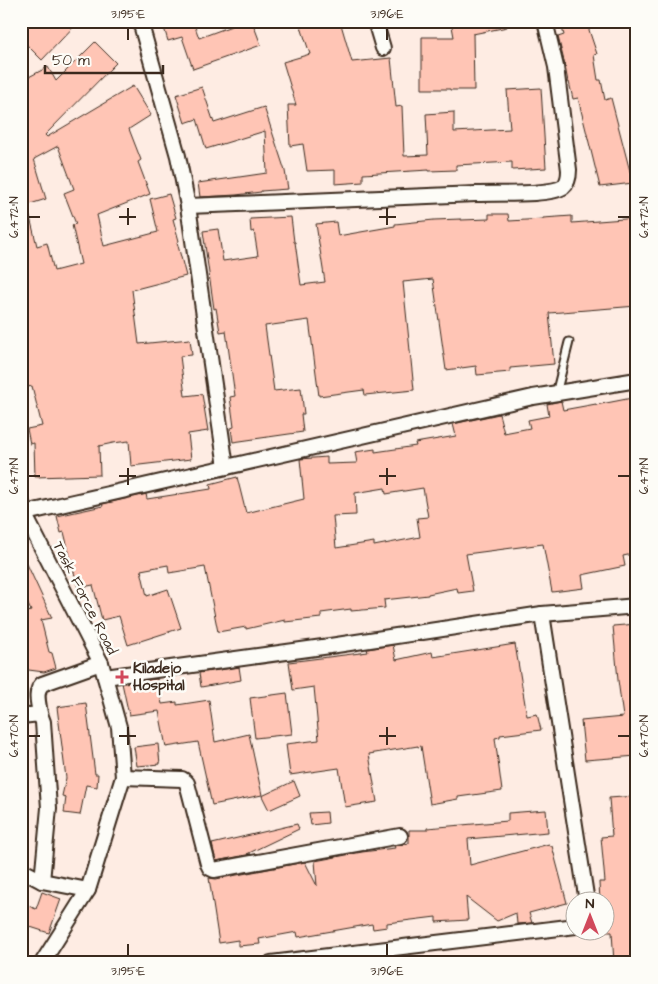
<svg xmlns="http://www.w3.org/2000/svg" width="658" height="984" font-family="'Architects Daughter',sans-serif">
<rect width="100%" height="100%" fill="#feece3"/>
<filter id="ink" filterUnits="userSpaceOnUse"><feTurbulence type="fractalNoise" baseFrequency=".02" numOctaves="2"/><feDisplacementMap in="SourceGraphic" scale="10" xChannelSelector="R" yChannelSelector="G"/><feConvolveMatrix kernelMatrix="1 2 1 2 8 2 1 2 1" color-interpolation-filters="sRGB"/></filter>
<g filter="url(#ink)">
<g fill="#ffc5b5" stroke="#3b2a1e" fill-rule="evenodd">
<path d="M31 21H79L42 60 21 39V31Z"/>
<path d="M162 21H193L199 38 245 21H252L261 45 193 69 182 37 168 41Z"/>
<path d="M299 21H340L352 62 391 58 396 107 402 106 404 156 428 155 426 114 454 112V132L510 129 507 90 541 88 546 168 512 170V162L456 165V170L429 171V170L363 174V182L335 184V170L307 171 303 144 290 146 288 105H296L283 62 310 54Z"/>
<path d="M451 21H506L507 27 473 34 474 90H450V89H422V37H454Z"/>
<path d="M560 21H584L586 28 588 27 597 54 594 55 598 80H601L605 100 611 98 633 183 600 187 578 98 573 99 569 82H568L564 61 558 37 564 35Z"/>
<path d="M95 42 116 63 45 135 47 137 133 86 151 115 129 129 141 160 138 162 150 194 97 215 104 246 158 232 150 199 169 194 176 218 173 219 179 241 177 242 186 276 132 290 139 344 190 339 192 355 180 356 185 396 202 394 208 431 188 434 191 459 131 466 129 441 113 443 99 446 100 475 35 477 34 443 30 444 27 429 42 426 32 386 28 387 23 369H21V81L48 67 56 81ZM58 146 74 189 64 193 76 224 72 225 81 264 54 271 47 243 37 246 27 205 46 199 34 159Z"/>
<path d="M202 87 214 123 264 107 285 171 288 189 261 191V192L236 195 200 197 198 183 267 173 265 131 206 149 197 119 185 123 176 95Z"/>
<path d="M489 214H508L509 221 543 219V218L572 216V223L637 218V306L549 313 554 364 510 368V372L477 375 476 366 446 370 433 279 403 282 414 390 365 395 364 390 319 396 309 320 265 326 274 391 301 388 304 414H301L303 432 233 442 231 428 234 427 230 397 235 396 226 331 220 332 216 308 214 309 203 231 218 229 223 261 258 256 254 231 251 232 250 219 291 217 294 242H295L301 285 325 282 316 224 336 222 338 236 395 226V224L434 220 461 219V220L489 219Z"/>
<path d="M637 397V553L623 556 625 566 582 575 584 588 552 592 543 544 466 554 473 591 458 593 457 588 428 594V595L384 600 385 608 351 611V609L321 613V618L285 622V620L246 629V627L218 632 205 567 169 573 168 565 141 570 147 596 168 589 181 628 128 645 119 616 102 620 93 585 78 588 64 532 61 533 57 516 103 506 102 504 146 494 147 499 211 489 210 484 237 477 246 513 304 499 300 459 327 457V464L357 463 355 452 375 449V452L416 446 415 443 456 436 453 424 499 414 504 433 530 428 528 420 549 416 547 404 561 401 563 410 596 404V405ZM385 488 386 494 423 488 428 517 417 518 420 537 374 546V542L336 548 333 516 356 515 355 493Z"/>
<path d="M21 551 52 618 41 620 49 652 52 653 56 668 44 672 21 669V639H24L21 623V613L31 611 21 589Z"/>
<path d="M637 624V756L585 760 581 721 623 717 618 680 613 626Z"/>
<path d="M515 644 527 716 537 714 541 730 500 735V737L495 738 502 791 458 797V799L430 804 421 746 418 747V746L369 754 377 802 345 807 339 768 290 775 286 744 319 740 314 687 293 690 289 662 368 652 367 649 393 645 396 660 432 652 433 657Z"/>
<path d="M239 667 241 680 201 687 199 673Z"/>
<path d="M157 679 162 704 177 702V705L209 700 215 742 249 734 262 795 212 805 198 742 166 747 159 711 129 715 122 683Z"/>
<path d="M287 693 292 734 255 738 250 698Z"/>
<path d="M86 703 95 774H98L97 787 86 785 80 815 64 813 66 797 62 796 66 778 57 707Z"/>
<path d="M158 744 160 764 137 766 134 747Z"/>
<path d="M294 781 300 796 269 810 262 796Z"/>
<path d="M637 796V963H614L612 932H606V902H600L599 882H605L601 837 612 836 609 798Z"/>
<path d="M546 810 548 832 468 839 470 865 549 844 550 846H552L567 903 529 913 532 923 517 924 516 913 497 921 466 897 468 920 436 922V917L387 923V927L373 929 372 924 298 937 297 932 259 939 260 944 238 946V940L219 943 209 878 216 879 305 862 317 886 315 861 362 852 395 848 394 846 409 843V830H427V828L508 821V813Z"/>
<path d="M327 812 328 823 311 825 309 813Z"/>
<path d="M297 824 299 829 247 854H251L216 861 212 844Z"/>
<path d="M42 892 61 899 49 933 21 924V903L36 909Z"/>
</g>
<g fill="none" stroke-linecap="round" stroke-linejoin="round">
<g stroke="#3b2a1e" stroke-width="11">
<path id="service" d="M556 394 569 342"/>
</g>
<g stroke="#3b2a1e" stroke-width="18">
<g id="minor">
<path d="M140 21 178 156 188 206 226 467"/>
<path d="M375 21 383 48"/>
<path d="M188 206C284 202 380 198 476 194 495 193 549 196 563 187 568 183 569 176 569 170L556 67 545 21"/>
<path d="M21 500 24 514 27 519 101 663 119 727 123 777 88 890 42 963"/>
<path d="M21 514 533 397 637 380"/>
<path d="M542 614 587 902"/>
<path d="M105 677 330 646 542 614 637 606"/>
<path d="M40 714C39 705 34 692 42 684L101 663"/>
<path d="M21 716 40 714 43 722 49 808 42 881"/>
<path d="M123 777 182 779 185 781 187 783 208 864 210 868 214 870 400 836"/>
<path d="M21 870 42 881 88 890"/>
<path d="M271 963 576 926"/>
</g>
</g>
<use href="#service" stroke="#fdfcf7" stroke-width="7"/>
<use href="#minor" stroke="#fdfcf7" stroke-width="14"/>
</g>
</g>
<path fill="none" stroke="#3b2a1e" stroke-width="2" d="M128 28V40M387 28V40M128 208V225M387 208V225M28 217H40M119 217H136M379 217H396M618 217H630M128 468V485M387 468V485M28 476H40M119 476H136M379 476H396M618 476H630M128 727V745M387 727V745M28 736H40M119 736H136M379 736H396M618 736H630M128 944V956M387 944V956"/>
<path fill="#d1495b" stroke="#fdfcf7" stroke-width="2" d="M119.5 669.5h5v5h5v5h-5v5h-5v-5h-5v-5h5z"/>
<g text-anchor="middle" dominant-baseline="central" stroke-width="5" stroke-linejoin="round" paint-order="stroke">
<g font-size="15" fill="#3b2a1e" stroke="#fdfcf7">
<text transform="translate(85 598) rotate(63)">Task Force Road</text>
</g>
<g font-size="15" font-weight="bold" fill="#3b2a1e" stroke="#fdfcf7" text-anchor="start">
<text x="133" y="668">Kiladejo<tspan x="133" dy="17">Hospital</tspan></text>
</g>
</g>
<rect width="658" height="984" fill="none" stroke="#fdfcf7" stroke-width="55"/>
<g transform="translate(590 916)"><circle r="24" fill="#fdfcf7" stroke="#afa8a0"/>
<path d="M0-4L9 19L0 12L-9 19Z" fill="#d1495b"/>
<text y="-8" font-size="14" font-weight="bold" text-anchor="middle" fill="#3b2a1e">N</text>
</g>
<path d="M45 65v8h118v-8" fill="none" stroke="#3b2a1e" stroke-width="2.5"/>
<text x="52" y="65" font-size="15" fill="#3b2a1e" stroke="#fdfcf7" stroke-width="4" paint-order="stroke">50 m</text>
<rect x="28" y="28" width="602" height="928" fill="none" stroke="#3b2a1e" stroke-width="2"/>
<g font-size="12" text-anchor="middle" fill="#3b2a1e">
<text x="128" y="18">3.195°E</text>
<text x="387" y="18">3.196°E</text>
<text transform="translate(14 217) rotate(-90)" y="4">6.472°N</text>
<text transform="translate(644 217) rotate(-90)" y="4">6.472°N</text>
<text transform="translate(14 476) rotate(-90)" y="4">6.471°N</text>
<text transform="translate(644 476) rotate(-90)" y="4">6.471°N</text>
<text transform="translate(14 736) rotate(-90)" y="4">6.470°N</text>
<text transform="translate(644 736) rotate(-90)" y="4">6.470°N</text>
<text x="128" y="975">3.195°E</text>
<text x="387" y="975">3.196°E</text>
</g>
</svg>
